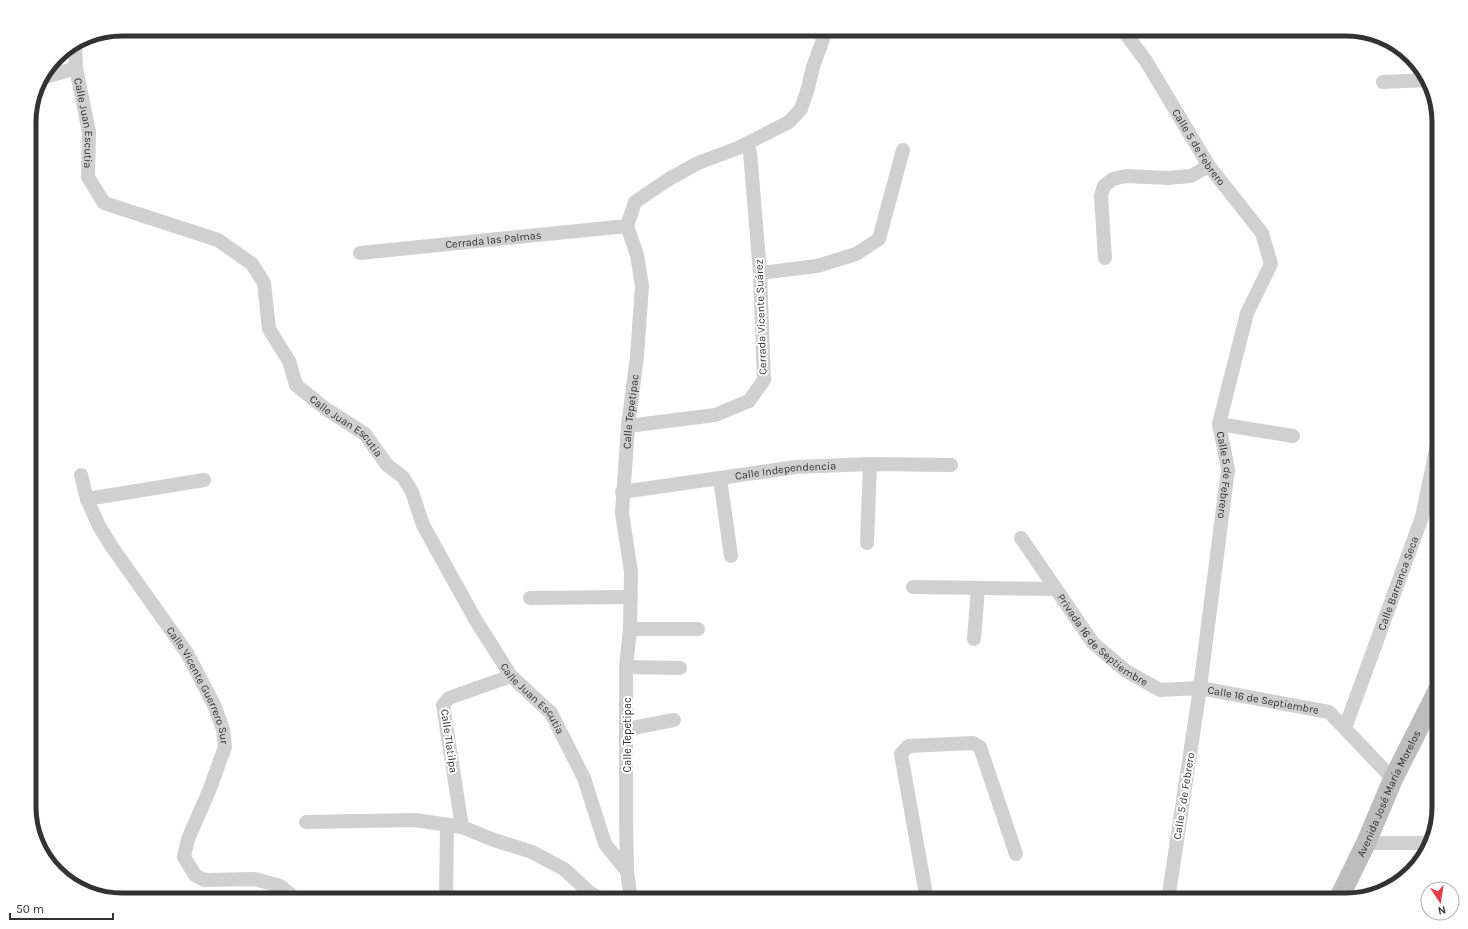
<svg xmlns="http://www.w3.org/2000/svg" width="1468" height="929" font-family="Karla,sans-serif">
<rect width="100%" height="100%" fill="#fff"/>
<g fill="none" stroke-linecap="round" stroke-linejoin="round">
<g stroke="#d0d0d0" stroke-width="14">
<path id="s1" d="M1122 29 1146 61 1209 166 1262 233 1271 264 1247 313 1219 424 1228 469 1200 688 1168 900"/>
<path id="s2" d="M75 43 76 68 89 132 88 177 104 203 218 240 252 264 264 283 269 329 289 361 296 385 326 409 365 434 387 465 403 477 412 492 423 525 475 619 511 676 551 713 584 778 605 844 627 871"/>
<path d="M42 78 76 68"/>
<path d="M1383 82 1428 80"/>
<path id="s3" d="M360 253 627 226"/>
<path d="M1105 258 1101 196 1104 186 1113 179 1126 176 1168 178 1191 176 1209 166"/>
<path d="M760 273 817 266 856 254 879 239 903 150"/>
<path d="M1219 424 1293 436"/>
<path d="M628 426 715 415 749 401 764 380 760 273 750 152"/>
<path id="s4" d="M81 475 87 499 99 526 112 547 187 653 214 705 223 729 225 747 209 791 188 839 184 857 195 875 204 880 255 879 280 886 297 900"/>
<path d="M720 479 731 556"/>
<path id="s5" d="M622 492 796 467 870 464 951 465"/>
<path d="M87 499 204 480"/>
<path d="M1021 538 1056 589"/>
<path d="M867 543 870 464"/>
<path id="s6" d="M913 587 1056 589 1093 643 1126 671 1160 690 1200 688 1329 712 1393 779"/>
<path d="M530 598 631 597"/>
<path d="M630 629H698"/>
<path d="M974 639 978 588"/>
<path d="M626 667 680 668"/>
<path id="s7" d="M1345 728 1422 517 1439 435"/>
<path d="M627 729 674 720"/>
<path d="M306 822 415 820 462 827 494 840 532 852 564 869 590 893 604 900"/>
<path d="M462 827 443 705 449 698 511 676"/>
<path d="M1366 843H1428"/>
<path d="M446 900 447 825"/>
<path id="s8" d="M631 900 627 871 626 819V667L630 629 631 572 622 513 628 426 637 356 642 286 637 255 627 226 635 202 669 179 698 163 738 148 789 122 801 109 808 88 813 67 823 39 822 29"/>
<path d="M927 900 901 754 908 746 973 743 980 747 1016 854"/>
</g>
<path stroke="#bdbdbd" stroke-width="20" id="s9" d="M1338 900 1366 843 1393 779 1439 688"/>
</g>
<g text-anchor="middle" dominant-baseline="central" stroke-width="4" stroke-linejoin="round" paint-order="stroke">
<g font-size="11" fill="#333" stroke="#fff">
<text stroke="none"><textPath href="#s2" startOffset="81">Calle Juan Escutia</textPath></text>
<text stroke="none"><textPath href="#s1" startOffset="141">Calle 5 de Febrero</textPath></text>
<text stroke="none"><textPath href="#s3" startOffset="134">Cerrada las Palmas</textPath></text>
<text transform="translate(761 317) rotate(-92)">Cerrada Vicente Suárez</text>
<text stroke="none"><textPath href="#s8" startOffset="490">Calle Tepetipac</textPath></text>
<text stroke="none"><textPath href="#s2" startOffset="524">Calle Juan Escutia</textPath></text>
<text stroke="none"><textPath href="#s5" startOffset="165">Calle Independencia</textPath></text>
<text stroke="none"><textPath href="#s1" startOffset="501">Calle 5 de Febrero</textPath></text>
<text stroke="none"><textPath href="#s7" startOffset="154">Calle Barranca Seca</textPath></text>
<text stroke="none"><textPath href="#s6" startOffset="213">Privada 16 de Septiembre</textPath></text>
<text stroke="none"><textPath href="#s4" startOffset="243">Calle Vicente Guerrero Sur</textPath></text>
<text stroke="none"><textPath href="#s2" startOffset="860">Calle Juan Escutia</textPath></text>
<text stroke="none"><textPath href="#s6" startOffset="395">Calle 16 de Septiembre</textPath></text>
<text transform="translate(627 735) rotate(-90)">Calle Tepetipac</text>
<text transform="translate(449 741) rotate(82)">Calle Tlatilpa</text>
<text stroke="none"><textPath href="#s9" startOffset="118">Avenida José María Morelos</textPath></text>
<text transform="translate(1184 796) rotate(-81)">Calle 5 de Febrero</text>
</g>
</g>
<path d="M0 0H1468V929H0ZM122 36H1346A86 86 0 0 1 1432 122V807A86 86 0 0 1 1346 893H122A86 86 0 0 1 36 807V122A86 86 0 0 1 122 36Z" fill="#fff" fill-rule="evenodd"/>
<path fill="none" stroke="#333" stroke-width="5" d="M122 36H1346A86 86 0 0 1 1432 122V807A86 86 0 0 1 1346 893H122A86 86 0 0 1 36 807V122A86 86 0 0 1 122 36Z"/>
<g transform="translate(1440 901) rotate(168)"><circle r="19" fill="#ffffff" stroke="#adadad"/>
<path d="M0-3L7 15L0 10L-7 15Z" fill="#e63946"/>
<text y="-6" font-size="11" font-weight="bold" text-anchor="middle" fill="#333333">N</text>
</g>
<path d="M10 913v6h103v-6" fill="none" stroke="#333333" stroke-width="2"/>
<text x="16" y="913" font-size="12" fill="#333333" stroke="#ffffff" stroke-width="3" paint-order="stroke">50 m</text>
</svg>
